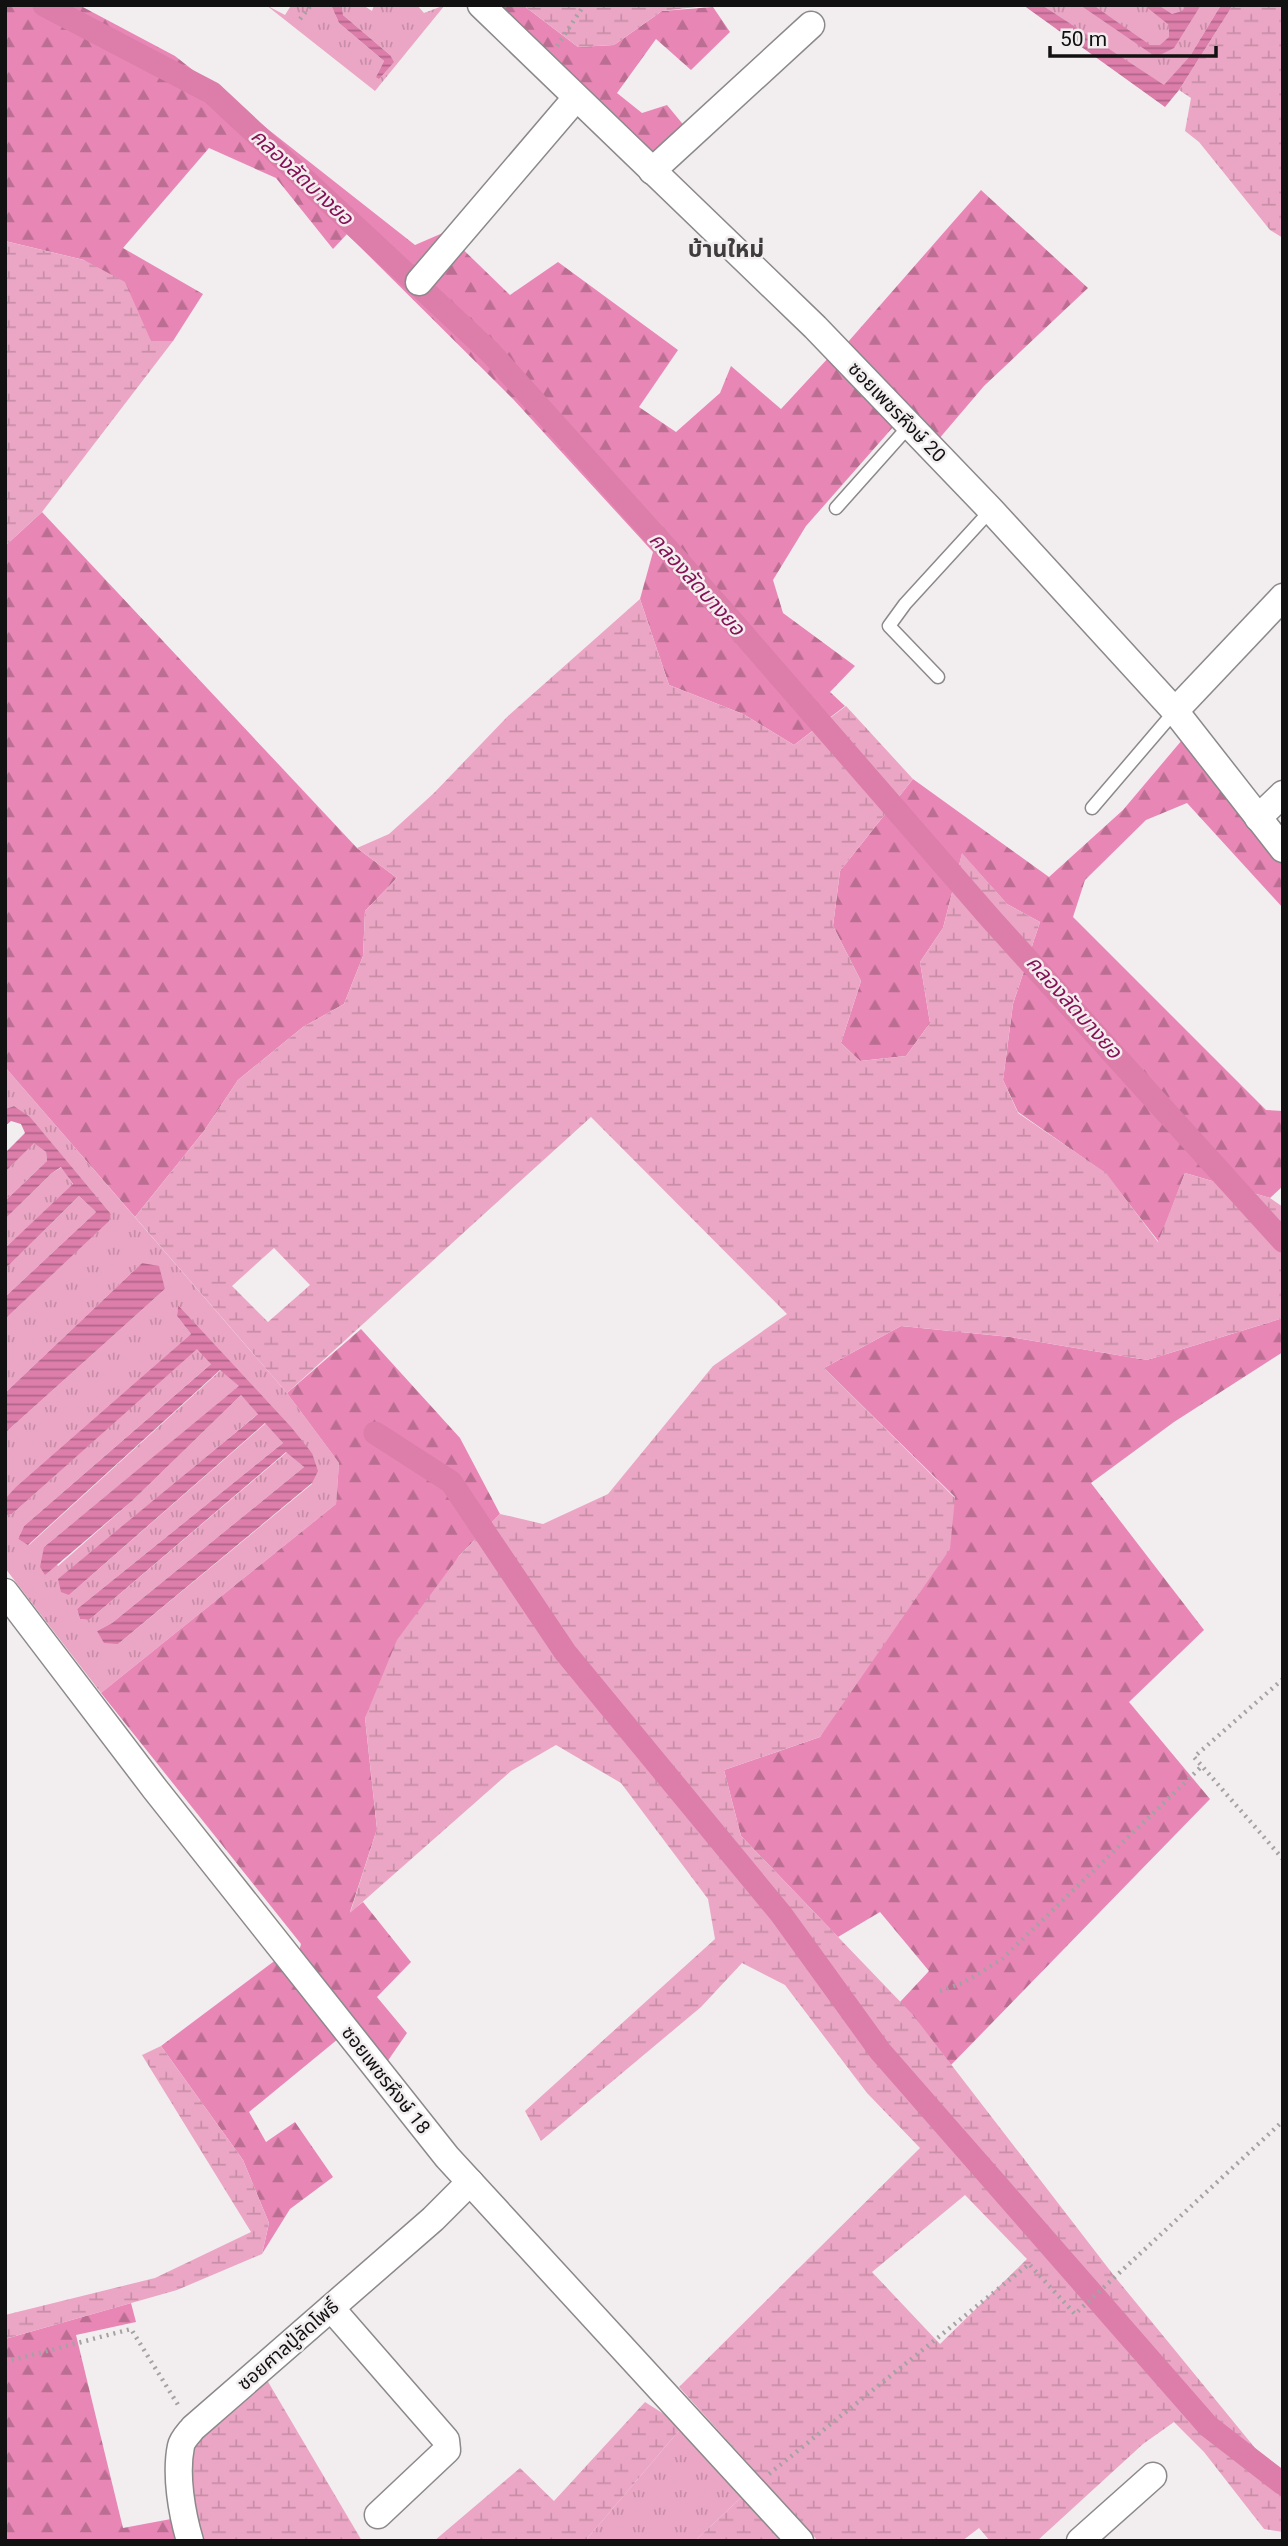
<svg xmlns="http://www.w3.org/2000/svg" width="1288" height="2546" font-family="Roboto,'Noto Sans Thai',sans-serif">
<defs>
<pattern id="grass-tufts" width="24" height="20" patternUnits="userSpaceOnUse" patternTransform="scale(1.75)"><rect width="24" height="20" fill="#eba6c5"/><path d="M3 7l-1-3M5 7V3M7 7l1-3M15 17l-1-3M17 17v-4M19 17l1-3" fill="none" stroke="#c88ea8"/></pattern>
<pattern id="forest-firs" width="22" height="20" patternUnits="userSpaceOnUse" patternTransform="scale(1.75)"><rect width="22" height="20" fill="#e887b5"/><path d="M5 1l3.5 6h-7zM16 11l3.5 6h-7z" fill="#bb6d92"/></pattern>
<pattern id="wetland-marsh" width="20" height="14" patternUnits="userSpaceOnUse" patternTransform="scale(1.75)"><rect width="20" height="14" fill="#eba6c5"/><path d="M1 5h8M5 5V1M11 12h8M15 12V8" fill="none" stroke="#c88ea8"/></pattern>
<pattern id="water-rules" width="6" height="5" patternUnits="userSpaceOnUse" patternTransform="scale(1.75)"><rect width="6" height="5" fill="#dc7daa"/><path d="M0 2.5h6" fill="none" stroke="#b16589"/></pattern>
</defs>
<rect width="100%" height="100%" fill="#f2eeef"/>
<g fill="url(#grass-tufts)">
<path d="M266 5 285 15 290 7 288 5H331L339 23 384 61 376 77 390 55 343 15 342 5H363L372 11 374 5H417L424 13 445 5 375 91Z"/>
<path d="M1042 5H1221L1190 56 1164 86Z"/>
<path d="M5 1067 287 1393 339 1463 336 1504 101 1693 5 1568V1516L12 1514 197 1348 212 1363 24 1526 18 1539 29 1545 221 1370 240 1386 44 1547 58 1566 132 1501 241 1395 259 1413 59 1579 69 1595 266 1423 283 1443 77 1609 80 1619 89 1620 287 1452 304 1467 112 1623 97 1631 118 1644 312 1484V1453L178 1305 177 1316 191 1334 5 1499V1433L165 1289 142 1263 5 1393V1319L108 1221 111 1214 30 1118 14 1106 5 1109Z"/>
<path d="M34 1142 46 1152 47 1161 5 1201V1172Z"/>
<path d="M62 1167 73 1185 5 1248V1219L52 1173Z"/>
<path d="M79 1196 96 1212 5 1297V1269Z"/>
<path d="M683 2426 747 2492 695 2541H585Z"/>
</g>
<g fill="url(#forest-firs)">
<path d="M5 5H79L175 56 415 245 445 232 510 295 558 262 678 350 639 407 676 432 720 393 731 366 781 409 830 356 894 426 806 526 773 580 783 613 855 666 830 692 845 706 794 745 743 714 669 685 640 599 653 552 513 399 347 234 333 249 276 178 209 148 123 248 203 294 173 341H151L84 260 5 241Z"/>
<path d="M492 5H523L578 47 614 45 662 11 713 7 730 32 691 70 656 39 617 93 642 113 667 105 686 128 653 160Z"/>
<path d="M981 190 1088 288 984 386 938 440 848 342Z"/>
<path d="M42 512 357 848 397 878 365 911 363 956 344 1004 303 1027 238 1080 204 1131 135 1217 5 1067V546Z"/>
<path d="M1182 740 1283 831V908L1187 803 1146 820 1085 880 1073 917 1266 1110 1283 1111V1186L1270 1198 1185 1173 1159 1242 1105 1173 1018 1112 1003 1080 1013 1004 1040 922 1007 904 962 854 943 928 920 962 930 1023 906 1056 860 1061 841 1043 861 981 833 926 840 871 913 779 1049 877 1123 810Z"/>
<path d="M1283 1318V1352L1174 1422 1091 1483 1204 1630 1129 1702 1210 1799 951 2065 900 2002 929 1971 880 1912 838 1937 741 1836 724 1770 820 1737 955 1497 824 1368 901 1326 1010 1337 1147 1360Z"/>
<path d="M361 1329 460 1438 500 1514 459 1556 365 1718 377 1829 350 1912 363 1902 411 1962 377 1997 407 2033 387 2062 298 1955 301 1944 101 1693 336 1504 339 1463 287 1393Z"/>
<path d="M277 1959 338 2039 249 2112 266 2142 295 2122 333 2177 290 2209 262 2254 269 2223 243 2160 161 2046Z"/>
<path d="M131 2303 136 2322 76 2335 123 2528 171 2519 175 2541H5V2339Z"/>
</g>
<g fill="url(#wetland-marsh)" fill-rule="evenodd">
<path d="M523 5H714L662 11 614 45 578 47Z"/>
<path d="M1233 5H1283V238L1270 230 1199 142 1185 131 1191 98 1179 90Z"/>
<path d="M5 241 84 260 125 282 151 341H173L42 512 5 546Z"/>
<path d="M640 599 669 685 743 714 794 745 846 706 913 779 840 871 833 926 861 981 841 1043 860 1061 906 1056 930 1023 920 962 943 928 962 853 1007 904 1040 922 1013 1004 1003 1080 1018 1113 1106 1173 1158 1242 1185 1173 1270 1198 1283 1207V1318L1147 1360 1010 1337 901 1326 824 1368 955 1498 950 1549 820 1737 724 1770 741 1836 913 2015 1115 2277 1278 2476 1283 2475V2532L1264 2529 1204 2452 1174 2422 1143 2444 1037 2541H990L979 2528 962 2541H818L679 2387 920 2148 867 2093 785 1985 742 1963 701 2007 541 2141 525 2111 715 1939 708 1899 621 1783 556 1745 511 1771 350 1913 377 1829 365 1718 397 1640 459 1556 500 1514 543 1524 608 1494 713 1366 787 1314 591 1117 287 1393 135 1217 204 1131 238 1080 303 1027 344 1004 363 956 365 911 397 878 357 848 389 834 434 793 508 716ZM274 1248 310 1285 268 1322 232 1286ZM965 2195 1027 2259 940 2344 872 2272Z"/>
<path d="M161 2046 243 2160 269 2223 262 2254 177 2290 5 2339V2315L155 2278 251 2232 142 2055Z"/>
<path d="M267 2380 362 2541H184L172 2465Z"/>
<path d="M645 2402 683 2426 585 2541H434L520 2468 554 2501Z"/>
<path d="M747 2492 786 2541H695Z"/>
</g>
<g fill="url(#water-rules)">
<path d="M331 5H342L343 15 390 55 394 62 379 79 376 77 384 61 339 23Z"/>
<path d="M1023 5H1042L1164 85 1190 56 1221 5H1233L1179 90 1165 107Z"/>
<path d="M1080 5H1093L1150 45H1160L1169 37V25L1144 5H1158L1172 14 1182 11 1187 5H1201L1174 48 1156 57Z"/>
<path d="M14 1106 30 1117 111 1214 109 1221 5 1319V1297L96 1212 79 1196 5 1269V1248L73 1184 61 1167 52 1173 5 1219V1201L47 1161 46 1152 34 1143 5 1172V1153L25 1133 21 1124 11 1121 5 1126V1109Z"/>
<path d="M142 1263 159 1266 165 1289 5 1433V1393Z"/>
<path d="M178 1305 291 1427 312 1453 318 1471 312 1483 118 1644 104 1643 97 1631 112 1623 304 1467 286 1452 89 1620 80 1619 77 1609 283 1443 265 1423 69 1595 61 1592 58 1579 258 1414 241 1395 132 1501 45 1575 40 1567 44 1547 239 1386 220 1370 28 1545 18 1539 24 1526 211 1364 197 1349 12 1514 5 1516V1499L16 1487 191 1334 177 1316Z"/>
</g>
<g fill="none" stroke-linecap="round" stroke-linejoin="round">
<g stroke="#dc7daa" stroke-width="23">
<path d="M44 5 212 93 491 353 724 612 991 919 1283 1241"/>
<path d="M375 1433 451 1482 565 1652 781 1914 880 2051 1208 2426 1283 2484"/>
</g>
<g stroke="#8c898a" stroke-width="15">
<g id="lane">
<path d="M836 508 910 425"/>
<path d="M938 677 889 626 905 604 991 510"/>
<path d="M1092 808 1175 711"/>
</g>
</g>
<g stroke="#8c898a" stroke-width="29">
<g id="street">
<path d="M481 5 815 327 991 510 1175 711 1283 849"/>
<path d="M652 171 811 25"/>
<path d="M419 282 576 98"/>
<path d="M1175 711 1283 597"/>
<path d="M1258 818 1283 794"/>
<path d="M5 1592 155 1789 447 2157 800 2541"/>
<path d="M331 2308 446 2440 447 2450 378 2515"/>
<path d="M190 2541C182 2514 175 2475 181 2446 182 2440 189 2433 193 2428L433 2219 470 2182"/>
<path d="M1080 2541 1153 2476"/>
</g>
</g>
<g stroke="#a5a2a3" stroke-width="4.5" stroke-dasharray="2 5" stroke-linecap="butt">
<path d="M300 19 311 5"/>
<path d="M557 46 584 5"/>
<path d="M1283 1679 1194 1757 1283 1859"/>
<path d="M940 1991 963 1983 1001 1960 1202 1766"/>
<path d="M5 2362 131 2329 180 2408"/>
<path d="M769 2474 1029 2264 1075 2314 1283 2121"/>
</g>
<use href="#lane" stroke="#fff" stroke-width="12"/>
<use href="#street" stroke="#fff" stroke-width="26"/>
</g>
<g text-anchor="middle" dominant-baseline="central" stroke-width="5" stroke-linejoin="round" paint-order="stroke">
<g font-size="19" fill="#121112" stroke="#f2eeef">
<text transform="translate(897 412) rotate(46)">ซอยเพชรหึงษ์ 20</text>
<text transform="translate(386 2080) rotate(52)">ซอยเพชรหึงษ์ 18</text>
<text transform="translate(288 2345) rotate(-41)">ซอยศาลปู่ลัดโพธิ์</text>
</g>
<g font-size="21" font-style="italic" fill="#861256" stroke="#f2eeef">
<text transform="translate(302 177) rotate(43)">คลองลัดบางยอ</text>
<text transform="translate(697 584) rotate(48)">คลองลัดบางยอ</text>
<text transform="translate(1074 1007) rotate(48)">คลองลัดบางยอ</text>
</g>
<g font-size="23" font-weight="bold" fill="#3f3c3d" stroke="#f2eeef">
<text x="726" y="249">บ้านใหม่</text>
</g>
</g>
<rect width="1288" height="2546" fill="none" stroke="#121112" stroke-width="14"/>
<path d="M1050 46v10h166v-10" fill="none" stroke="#121112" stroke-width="3.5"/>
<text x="1060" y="46" font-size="21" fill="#121112" stroke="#f2eeef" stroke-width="5" paint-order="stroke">50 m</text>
</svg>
